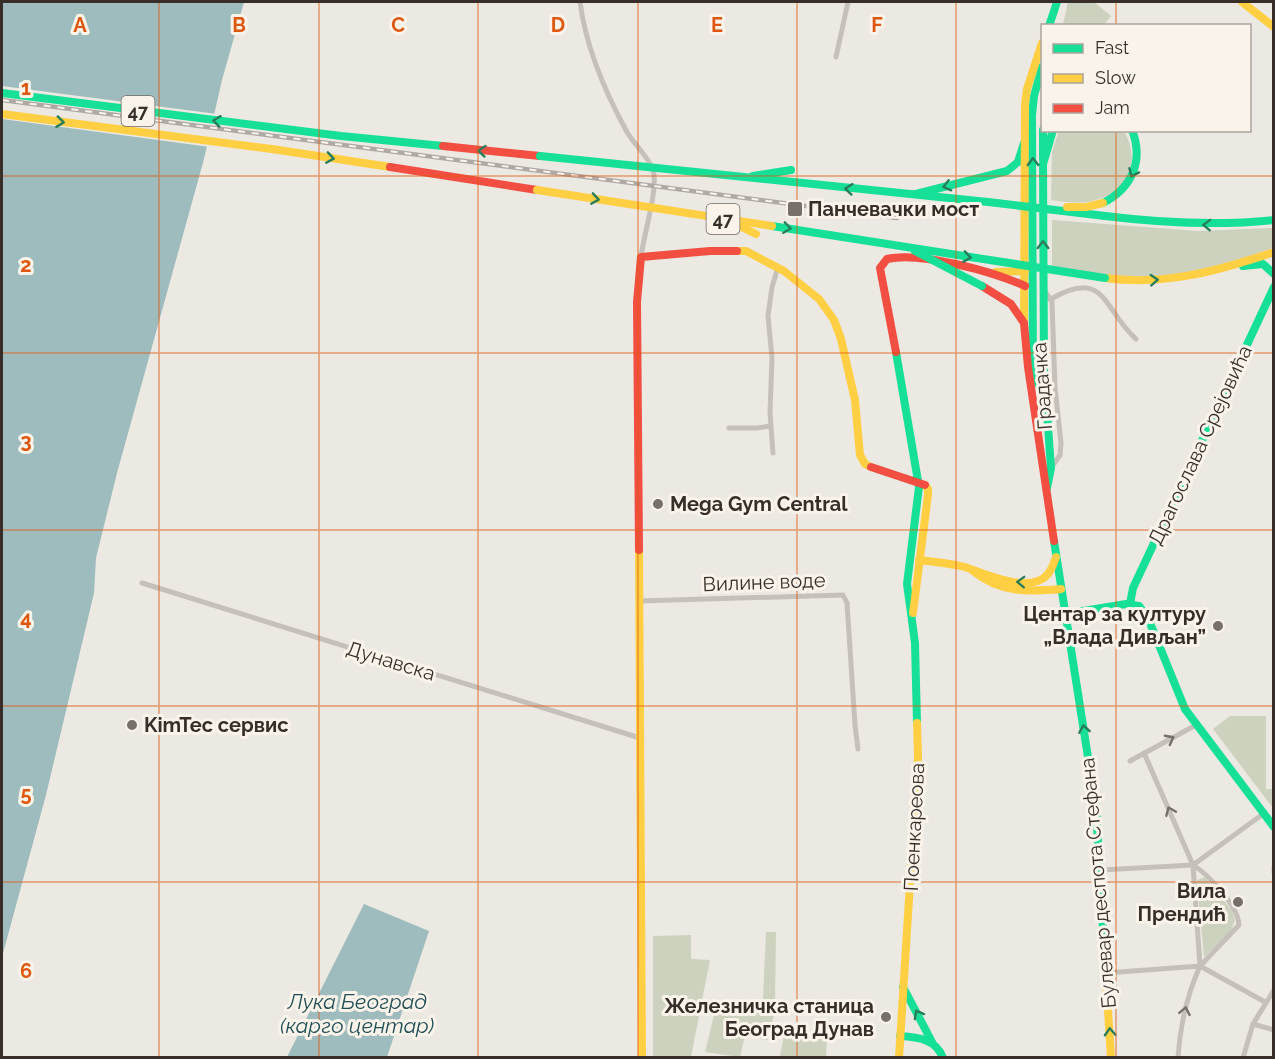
<svg xmlns="http://www.w3.org/2000/svg" width="1275" height="1059" font-family="Raleway,sans-serif">
<rect width="100%" height="100%" fill="#ece8e2"/>
<g fill="#ccd2bd">
<path d="M1068 2H1094L1111 16 1104 25H1063Z"/>
<path d="M1059 131H1124C1142 162 1128 193 1092 201 1079 204 1065 202 1051 200L1052 151Z"/>
<path d="M1052 220 1198 231 1273 228V248L1207 271 1157 279 1052 270Z"/>
<path d="M1230 716H1266V789H1273V808L1213 729Z"/>
<path d="M1205 877 1232 911 1235 920 1231 931 1204 957 1197 880Z"/>
<path d="M766 932H776L775 1000H763Z"/>
<path d="M691 935V959L710 960 691 1057H653V936Z"/>
<path d="M716 1007 775 1010 768 1040 745 1036 740 1057 705 1052Z"/>
<path d="M785 1031 827 1037 826 1057 780 1056Z"/>
</g>
<g fill="#9ebcbe">
<path d="M2 2H244L222 80 204 159 117 473 96 558 94 593 46 795 2 957Z"/>
<path d="M364 904 429 931 387 1057H287Z"/>
</g>
<path fill="#ece8e2" d="M2 86 217 114 210 147 2 119Z"/>
<g fill="none" stroke-linecap="round" stroke-linejoin="round">
<g stroke="#c6c0ba" stroke-width="5">
<path d="M580 2C586 48 605 92 627 132 634 144 649 158 653 170 659 187 643 237 641 257"/>
<path d="M836 57 848 2"/>
<path d="M1044 290 1052 302 1055 387 1061 443 1060 455 1051 468"/>
<path d="M1051 299C1106 267 1103 310 1136 339"/>
<path d="M729 428H757L771 426"/>
<path d="M773 453 770 413 772 358 768 316 772 287 778 267"/>
<path d="M142 583 640 738"/>
<path d="M639 601 843 595 847 603 855 725 858 749"/>
<path d="M1144 753 1193 865 1200 966"/>
<path d="M1130 761 1196 725"/>
<path d="M1274 867V872"/>
<path d="M1101 870 1193 865 1263 814"/>
<path d="M1106 973 1200 966 1265 1002"/>
<path d="M1253 1024 1274 1030"/>
<path d="M1178 1058C1180 1026 1187 995 1200 966L1239 925C1238 906 1209 875 1193 865"/>
<path d="M1243 1058 1253 1024 1274 990"/>
</g>
<g stroke="#16e098" stroke-width="8">
<path d="M1049 26 1057 2"/>
<path d="M2 93 341 136 443 146"/>
<path d="M1043 130V159"/>
<path d="M753 176 791 170"/>
<path d="M916 194 1007 171 1018 162 1024 143"/>
<path d="M1103 203C1132 188 1144 161 1132 130"/>
<path d="M1105 216C1162 223 1217 226 1274 220"/>
<path d="M1243 266 1263 264 1274 274"/>
<path d="M896 352 919 487 907 584 915 643 917 723"/>
<path d="M1033 384 1032 115 1034 96 1042 67"/>
<path d="M1047 488 1051 468 1044 370 1043 164 1053 130"/>
<path d="M1054 541 1096 808 1106 979"/>
<path d="M1130 604 1133 588 1274 287"/>
<path d="M1065 614 1126 604 1139 606 1148 618 1185 709 1274 827"/>
<path d="M903 987 932 1042"/>
<path d="M900 1036C918 1037 936 1039 943 1058"/>
</g>
<g stroke="#ffcf43" stroke-width="8">
<path d="M1242 2 1274 27"/>
<path d="M2 114 272 149 390 167"/>
<path d="M727 220 756 234"/>
<path d="M737 251H746L784 271 819 299 834 320 841 339 855 400 860 455 865 464 871 467"/>
<path d="M996 272 1025 271"/>
<path d="M1105 278C1164 286 1218 271 1274 252"/>
<path d="M1024 323 1025 104 1027 89 1042 43"/>
<path d="M639 550 642 1058"/>
<path d="M919 560C934 562 950 563 965 567 985 574 1031 595 1048 574 1052 569 1054 563 1056 557"/>
<path d="M973 571C1000 593 1028 592 1061 589"/>
<path d="M913 613 928 495V489L925 485"/>
<path d="M1106 979 1111 1058"/>
<path d="M899 1058 918 756 917 723"/>
</g>
<g stroke="#f24e42" stroke-width="8">
<path d="M443 146 540 156"/>
<path d="M390 167 537 190"/>
<path d="M982 286 1011 304 1024 323 1028 367 1054 541"/>
<path d="M896 352 880 268 887 259C920 251 994 272 1025 286"/>
<path d="M639 550 637 302 641 257 710 251H737"/>
</g>
<g stroke="#aea9a5" stroke-width="4.5">
<path id="rail" d="M2 100 897 218"/>
</g>
<use href="#rail" stroke="#f9f3ea" stroke-width="2" stroke-dasharray="7" stroke-linecap="butt"/>
<g stroke="#16e098" stroke-width="8">
<path d="M540 156 988 202 1105 216"/>
<path d="M772 226 1105 278"/>
<path d="M915 251 982 286"/>
</g>
<g stroke="#ffcf43" stroke-width="8">
<path d="M537 190 772 226"/>
<path d="M1067 207H1086L1103 203"/>
</g>
<path stroke="#f24e42" stroke-width="8" d="M871 467 925 485"/>
</g>
<defs><path id="oneway-chevron" d="M-2-3.5L2.5 0L-2 3.5" fill="none" stroke-width="1.6" stroke-linecap="round" stroke-linejoin="round" transform="scale(1.5)"/></defs>
<g stroke="#287e5b">
<use href="#oneway-chevron" transform="translate(217 121) rotate(-173)"/>
<use href="#oneway-chevron" transform="translate(60 122) rotate(7)"/>
<use href="#oneway-chevron" transform="translate(482 151) rotate(-174)"/>
<use href="#oneway-chevron" transform="translate(330 158) rotate(9)"/>
<use href="#oneway-chevron" transform="translate(1033 162) rotate(-91)"/>
<use href="#oneway-chevron" transform="translate(1133 173) rotate(114)"/>
<use href="#oneway-chevron" transform="translate(947 186) rotate(166)"/>
<use href="#oneway-chevron" transform="translate(849 189) rotate(-174)"/>
<use href="#oneway-chevron" transform="translate(595 199) rotate(9)"/>
<use href="#oneway-chevron" transform="translate(1207 225) rotate(-178)"/>
<use href="#oneway-chevron" transform="translate(787 228) rotate(8)"/>
<use href="#oneway-chevron" transform="translate(1043 245) rotate(-90)"/>
<use href="#oneway-chevron" transform="translate(967 257) rotate(9)"/>
<use href="#oneway-chevron" transform="translate(1154 280) rotate(-3)"/>
<use href="#oneway-chevron" transform="translate(1021 582) rotate(-178)"/>
<use href="#oneway-chevron" transform="translate(1084 729) rotate(-99)"/>
<use href="#oneway-chevron" transform="translate(918 1014) rotate(-119)"/>
<use href="#oneway-chevron" transform="translate(1110 1032) rotate(-93)"/>
</g>
<g stroke="#77706a">
<use href="#oneway-chevron" transform="translate(1170 739) rotate(-28)"/>
<use href="#oneway-chevron" transform="translate(1170 811) rotate(-113)"/>
<use href="#oneway-chevron" transform="translate(1185 1011) rotate(-79)"/>
</g>
<path fill="none" stroke="#df570d" stroke-width="1.5" stroke-opacity="0.55" d="M159 2V1058M319 2V1058M478 2V1058M638 2V1058M797 2V1058M956 2V1058M1116 2V26M1116 130V1058M2 176H1274M2 353H1274M2 530H1274M2 706H1274M2 882H1274"/>
<g fill="#766f6a" stroke="#f9f3ea" stroke-width="2">
<rect x="787" y="201" width="16" height="16" rx="3"/>
<circle cx="658" cy="504" r="6"/>
<circle cx="1218" cy="626" r="6"/>
<circle cx="132" cy="725" r="6"/>
<circle cx="1238" cy="902" r="6"/>
<circle cx="886" cy="1017" r="6"/>
</g>
<g text-anchor="middle" dominant-baseline="central" stroke-width="6" stroke-linejoin="round" paint-order="stroke">
<g fill="#f9f3ea" stroke="#716963" stroke-width="1.5">
<rect x="121.5" y="96" width="33" height="30" rx="4.5"/>
<rect x="706.5" y="204" width="33" height="30" rx="4.5"/>
</g>
<g font-size="18" font-weight="bold" fill="#372e29">
<text x="138" y="111">47</text>
<text x="723" y="219">47</text>
</g>
<g font-size="20" font-weight="bold" fill="#372e29" stroke="#f9f3ea" text-anchor="start">
<text x="808" y="209">Панчевачки мост</text>
<text x="670" y="504">Mega Gym Central</text>
<text x="1206" y="614" text-anchor="end">Центар за културу<tspan x="1206" dy="23">„Влада Дивљан”</tspan></text>
<text x="144" y="725">KimTec сервис</text>
<text x="1226" y="891" text-anchor="end">Вила<tspan x="1226" dy="23">Прендић</tspan></text>
<text x="874" y="1006" text-anchor="end">Железничка станица<tspan x="874" dy="23">Београд Дунав</tspan></text>
</g>
<g font-size="20" fill="#372e29" stroke="#f9f3ea">
<text transform="translate(1042 386) rotate(-94)">Градачка</text>
<text transform="translate(1200 445) rotate(-65)">Драгослава Срејовића</text>
<text transform="translate(764 582) rotate(-2)">Вилине воде</text>
<text transform="translate(391 661) rotate(17)">Дунавска</text>
<text transform="translate(914 827) rotate(-87)">Поенкареова</text>
<text transform="translate(1098 883) rotate(-95)">Булевар деспота Стефана</text>
</g>
<g font-size="21" font-style="italic" fill="#205057" stroke="#f9f3ea">
<text x="357" y="1001">Лука Београд<tspan x="357" dy="24">(карго центар)</tspan></text>
</g>
</g>
<g font-size="20" text-anchor="middle" font-weight="bold" fill="#df570d" stroke="#f9f3ea" stroke-width="6" stroke-linejoin="round" paint-order="stroke">
<text x="80" y="32">A</text>
<text x="239" y="32">B</text>
<text x="398" y="32">C</text>
<text x="558" y="32">D</text>
<text x="717" y="32">E</text>
<text x="877" y="32">F</text>
<text x="26" y="95">1</text>
<text x="26" y="272">2</text>
<text x="26" y="448">3</text>
<text x="26" y="625">4</text>
<text x="26" y="801">5</text>
<text x="26" y="978">6</text>
</g>
<rect width="1275" height="1059" fill="none" stroke="#372e29" stroke-width="6"/>
<rect x="1041" y="24" width="210" height="108" fill="#f9f3ea" stroke="#aba49d" stroke-width="1.5"/>
<rect x="1053" y="44" width="30" height="9" fill="#16e098" stroke="#aba49d" stroke-width="1.5"/>
<text x="1095" y="54" font-size="18" fill="#372e29">Fast</text>
<rect x="1053" y="74" width="30" height="9" fill="#ffcf43" stroke="#aba49d" stroke-width="1.5"/>
<text x="1095" y="84" font-size="18" fill="#372e29">Slow</text>
<rect x="1053" y="104" width="30" height="9" fill="#f24e42" stroke="#aba49d" stroke-width="1.5"/>
<text x="1095" y="114" font-size="18" fill="#372e29">Jam</text>
</svg>
